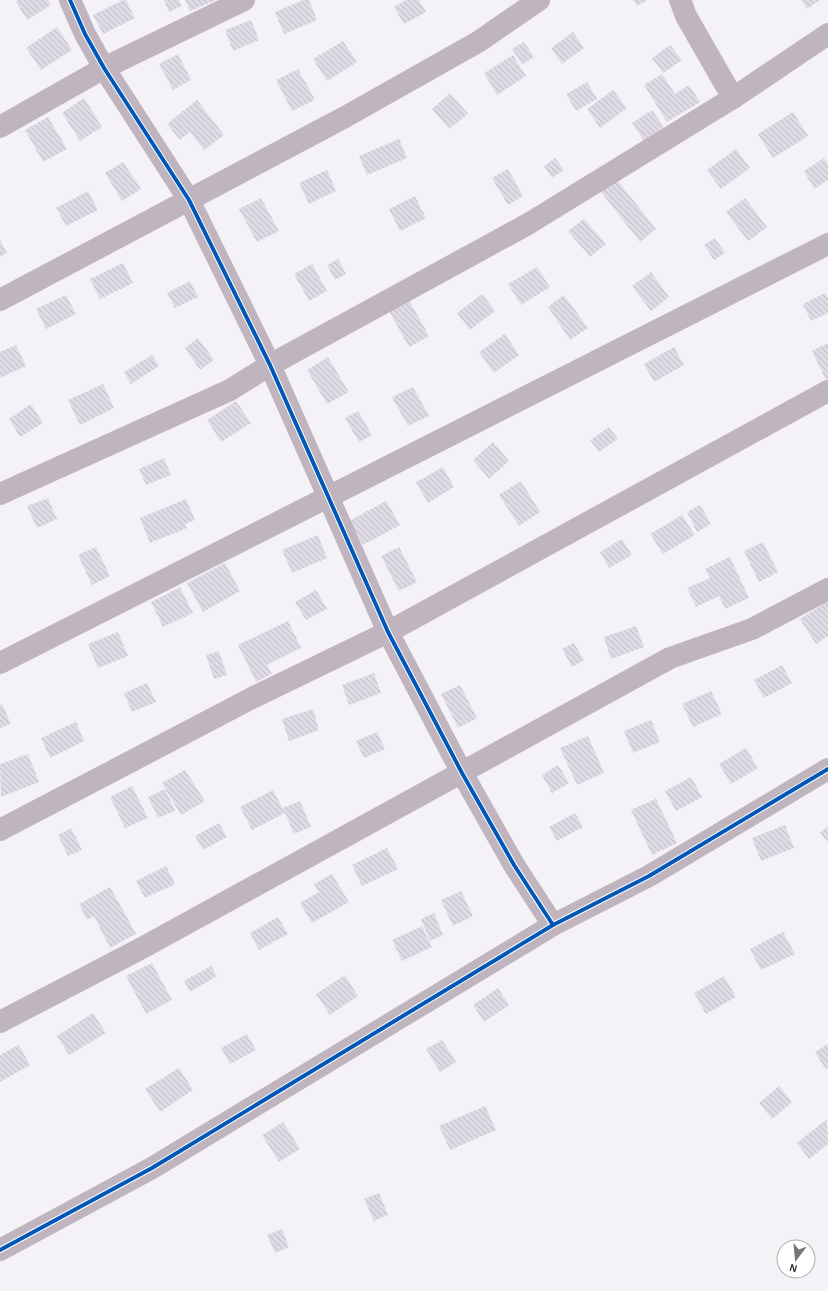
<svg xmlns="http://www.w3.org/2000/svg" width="828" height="1291" font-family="'Alegreya Sans',sans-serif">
<defs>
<pattern id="building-back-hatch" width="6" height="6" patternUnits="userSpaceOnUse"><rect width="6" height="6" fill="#dedbe6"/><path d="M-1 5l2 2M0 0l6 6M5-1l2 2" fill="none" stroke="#bfbcc6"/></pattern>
</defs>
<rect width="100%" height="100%" fill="#f4f2f6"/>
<g fill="url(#building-back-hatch)">
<path d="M18 0H48L51 5 27 20 16 2Z"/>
<path d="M123 0H126L135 18 103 34 93 15Z"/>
<path d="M164 0H179L182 6 169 12Z"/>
<path d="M185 0H216L190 11Z"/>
<path d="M303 0H309L317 20 284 34 275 12Z"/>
<path d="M406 0H419L426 12 404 24 394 7Z"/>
<path d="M633 0H647L637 6Z"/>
<path d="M801 0H820L807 9Z"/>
<path d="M251 20 259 40 233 51 225 30Z"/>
<path d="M57 27 72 50 41 70 26 48Z"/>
<path d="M573 32 584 48 562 64 551 48Z"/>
<path d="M343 41 357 62 327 81 313 59Z"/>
<path d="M524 42 534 57 522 65 512 49Z"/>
<path d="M670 45 682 60 663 73 652 58Z"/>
<path d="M178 54 191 80 173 90 159 64Z"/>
<path d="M513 55 526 76 497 95 484 73Z"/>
<path d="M298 69 315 100 292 111 276 80Z"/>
<path d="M662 74 675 94 689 85 700 102 667 122 644 85Z"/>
<path d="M587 82 597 99 576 111 566 94Z"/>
<path d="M613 90 627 108 600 128 587 109Z"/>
<path d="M450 93 468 114 449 129 432 109Z"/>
<path d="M84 98 102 127 80 141 62 113Z"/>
<path d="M197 100 224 135 204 150 190 132 180 140 167 124Z"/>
<path d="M652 110 664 127 644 141 632 123Z"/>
<path d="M793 112 808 136 773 158 758 134Z"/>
<path d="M48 117 67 149 43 162 25 130Z"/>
<path d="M399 139 407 158 367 175 359 156Z"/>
<path d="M736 149 750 168 721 189 707 170Z"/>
<path d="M555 158 564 170 552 178 544 166Z"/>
<path d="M824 158 828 164V180L814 189 804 171Z"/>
<path d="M123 162 141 189 122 201 105 173Z"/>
<path d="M508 169 523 196 508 205 492 178Z"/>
<path d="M327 170 336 191 309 204 299 183Z"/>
<path d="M614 176 656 229 640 242 598 188Z"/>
<path d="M88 191 98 210 66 226 56 208Z"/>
<path d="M415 196 426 218 400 231 389 209Z"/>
<path d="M261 198 279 231 257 242 239 209Z"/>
<path d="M745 198 767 227 748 241 726 212Z"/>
<path d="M584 219 606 244 590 257 568 231Z"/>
<path d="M715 238 725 253 714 260 704 245Z"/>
<path d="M0 240 7 253 0 257Z"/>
<path d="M338 259 346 274 335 280 327 265Z"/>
<path d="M123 263 133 283 100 299 90 279Z"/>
<path d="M312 264 327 291 309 301 294 274Z"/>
<path d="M537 267 550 287 521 305 508 284Z"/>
<path d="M651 272 669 297 651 311 632 286Z"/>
<path d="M190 281 198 297 175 308 167 293Z"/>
<path d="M825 293 828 298V313L811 321 803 304Z"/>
<path d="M482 294 495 311 470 330 457 313Z"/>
<path d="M66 295 76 314 46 329 36 309Z"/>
<path d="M564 295 588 328 570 340 548 307Z"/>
<path d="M409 300 429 336 409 347 389 311Z"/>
<path d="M505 334 519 355 494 373 479 352Z"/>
<path d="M198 338 214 360 200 370 185 348Z"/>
<path d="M828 343V379L826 380 812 351Z"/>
<path d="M16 345 26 366 0 378V352Z"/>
<path d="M674 347 684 365 654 382 644 364Z"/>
<path d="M152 355 159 366 131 384 124 372Z"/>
<path d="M328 357 349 392 327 404 307 370Z"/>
<path d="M103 384 114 408 80 425 68 400Z"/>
<path d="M413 387 429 416 408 426 392 397Z"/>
<path d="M236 401 251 423 221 442 207 420Z"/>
<path d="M31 404 43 423 20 437 9 419Z"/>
<path d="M358 411 372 435 359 442 345 418Z"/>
<path d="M609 427 618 439 599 452 590 440Z"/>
<path d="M493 442 509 461 489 479 473 460Z"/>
<path d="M164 458 171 475 146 485 139 469Z"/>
<path d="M443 467 454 487 428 503 416 482Z"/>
<path d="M521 481 540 512 519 526 499 495Z"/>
<path d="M48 498 57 519 37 528 27 506Z"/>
<path d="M186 499 195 520 185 524 187 528 150 543 140 518Z"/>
<path d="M386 501 400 525 363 545 349 521Z"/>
<path d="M700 505 711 524 697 532 687 512Z"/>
<path d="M682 515 695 535 663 554 650 534Z"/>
<path d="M318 535 327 558 292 573 282 550Z"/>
<path d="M622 539 632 555 609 568 600 552Z"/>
<path d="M763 542 778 572 759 582 744 551Z"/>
<path d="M96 547 110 576 92 585 78 555Z"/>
<path d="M399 547 417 582 399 591 381 556Z"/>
<path d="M730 557 749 598 725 609 719 596 696 607 687 588 710 578 705 569Z"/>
<path d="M225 563 240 591 203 612 187 583Z"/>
<path d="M180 587 193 613 163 627 151 602Z"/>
<path d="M316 590 327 609 306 620 295 602Z"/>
<path d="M828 601V636L816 644 800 619Z"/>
<path d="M288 621 301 648 267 665 272 674 256 682 238 645Z"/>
<path d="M636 626 644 647 611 659 604 637Z"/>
<path d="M118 632 128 656 98 668 88 644Z"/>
<path d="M574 643 584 660 572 667 562 649Z"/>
<path d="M219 651 227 675 214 679 206 655Z"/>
<path d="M782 665 792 683 764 698 754 680Z"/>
<path d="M374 673 381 693 349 705 342 685Z"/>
<path d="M147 683 156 702 132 712 124 693Z"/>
<path d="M460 685 477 718 458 728 441 694Z"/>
<path d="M711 691 722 714 693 727 682 704Z"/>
<path d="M2 704 11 724 0 728V705Z"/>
<path d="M313 709 319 730 289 741 282 719Z"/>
<path d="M651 720 660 742 633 753 624 731Z"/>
<path d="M76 722 84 741 50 758 41 738Z"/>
<path d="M377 732 385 749 364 758 356 741Z"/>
<path d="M588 736 604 773 577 785 560 748Z"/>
<path d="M746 748 758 768 731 784 719 764Z"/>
<path d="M28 754 39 782 1 797 0 764Z"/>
<path d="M558 765 569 783 552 793 542 775Z"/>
<path d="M185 770 205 801 181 815 162 783Z"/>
<path d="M691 777 702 797 676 811 665 791Z"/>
<path d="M132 786 148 818 125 828 110 797Z"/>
<path d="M165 789 175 811 158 818 148 797Z"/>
<path d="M273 790 285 813 252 830 240 807Z"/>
<path d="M656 799 677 843 652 855 631 810Z"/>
<path d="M300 801 311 827 294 834 283 808Z"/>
<path d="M575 813 583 827 557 841 549 827Z"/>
<path d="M219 823 227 837 203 850 195 836Z"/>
<path d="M785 825 794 848 761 861 752 838Z"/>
<path d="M828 827V843L820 832Z"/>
<path d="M71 828 82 850 68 856 58 835Z"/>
<path d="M387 848 398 869 362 886 352 865Z"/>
<path d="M166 866 175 884 145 898 136 881Z"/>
<path d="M332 874 349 902 312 923 300 903 319 892 314 884Z"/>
<path d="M110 887 119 903 99 914 119 903 136 934 110 948 94 916 87 920 79 904Z"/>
<path d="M461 891 473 916 453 926 441 900Z"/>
<path d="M434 913 443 935 430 941 421 919Z"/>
<path d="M278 917 288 934 259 950 250 933Z"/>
<path d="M422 926 432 947 402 961 392 940Z"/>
<path d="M783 932 795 954 761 970 750 949Z"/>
<path d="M152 963 172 1000 146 1014 126 976Z"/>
<path d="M211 966 217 976 190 992 184 981Z"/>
<path d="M345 975 358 996 330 1015 316 994Z"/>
<path d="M724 976 736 997 706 1014 694 993Z"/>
<path d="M498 988 509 1005 484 1022 473 1005Z"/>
<path d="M93 1013 106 1033 69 1055 57 1036Z"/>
<path d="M247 1034 256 1050 230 1064 221 1048Z"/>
<path d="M442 1040 456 1062 440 1072 426 1049Z"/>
<path d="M828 1044V1068L826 1070 815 1052Z"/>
<path d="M19 1045 30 1065 0 1082V1055Z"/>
<path d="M179 1068 193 1090 160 1112 145 1089Z"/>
<path d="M779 1086 792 1102 772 1119 759 1103Z"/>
<path d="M485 1106 496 1130 450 1150 439 1126Z"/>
<path d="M827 1119 828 1144 809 1159 797 1143Z"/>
<path d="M283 1122 300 1149 279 1162 262 1135Z"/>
<path d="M379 1193 388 1215 374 1221 364 1199Z"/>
<path d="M282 1229 289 1247 275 1253 267 1235Z"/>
</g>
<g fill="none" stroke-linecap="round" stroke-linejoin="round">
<g stroke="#c0b4bf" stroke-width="22">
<path d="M70 0 85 34 104 68 189 200 270 365 388 632 462 773 514 865 553 925"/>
<path d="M680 0 686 16 733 98"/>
<path d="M0 127 104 68 244 0"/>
<path d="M0 300 345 117 478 42 539 0"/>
<path d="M0 494 230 390 270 365 528 224 733 98 828 34"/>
<path d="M0 663 828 244"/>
<path d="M0 830 254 697 388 632 828 391"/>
<path d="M0 1022 142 948 670 658 752 629 828 589"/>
<path d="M0 1250 152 1168 553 925 649 876 828 769"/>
</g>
<g stroke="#fff" stroke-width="6">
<g id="cycleway">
<path d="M70 0 85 34 104 68 189 200 270 365 388 632 462 773 514 865 553 925"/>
<path d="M0 1250 152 1168 553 925 649 876 828 769"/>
</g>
</g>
<use href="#cycleway" stroke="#0057b8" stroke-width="4"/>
</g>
<g transform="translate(796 1259) rotate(196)"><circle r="19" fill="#ffffff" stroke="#aeadae"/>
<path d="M0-3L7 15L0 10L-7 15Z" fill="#777579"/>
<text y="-6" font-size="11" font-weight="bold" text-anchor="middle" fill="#343235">N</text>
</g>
</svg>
